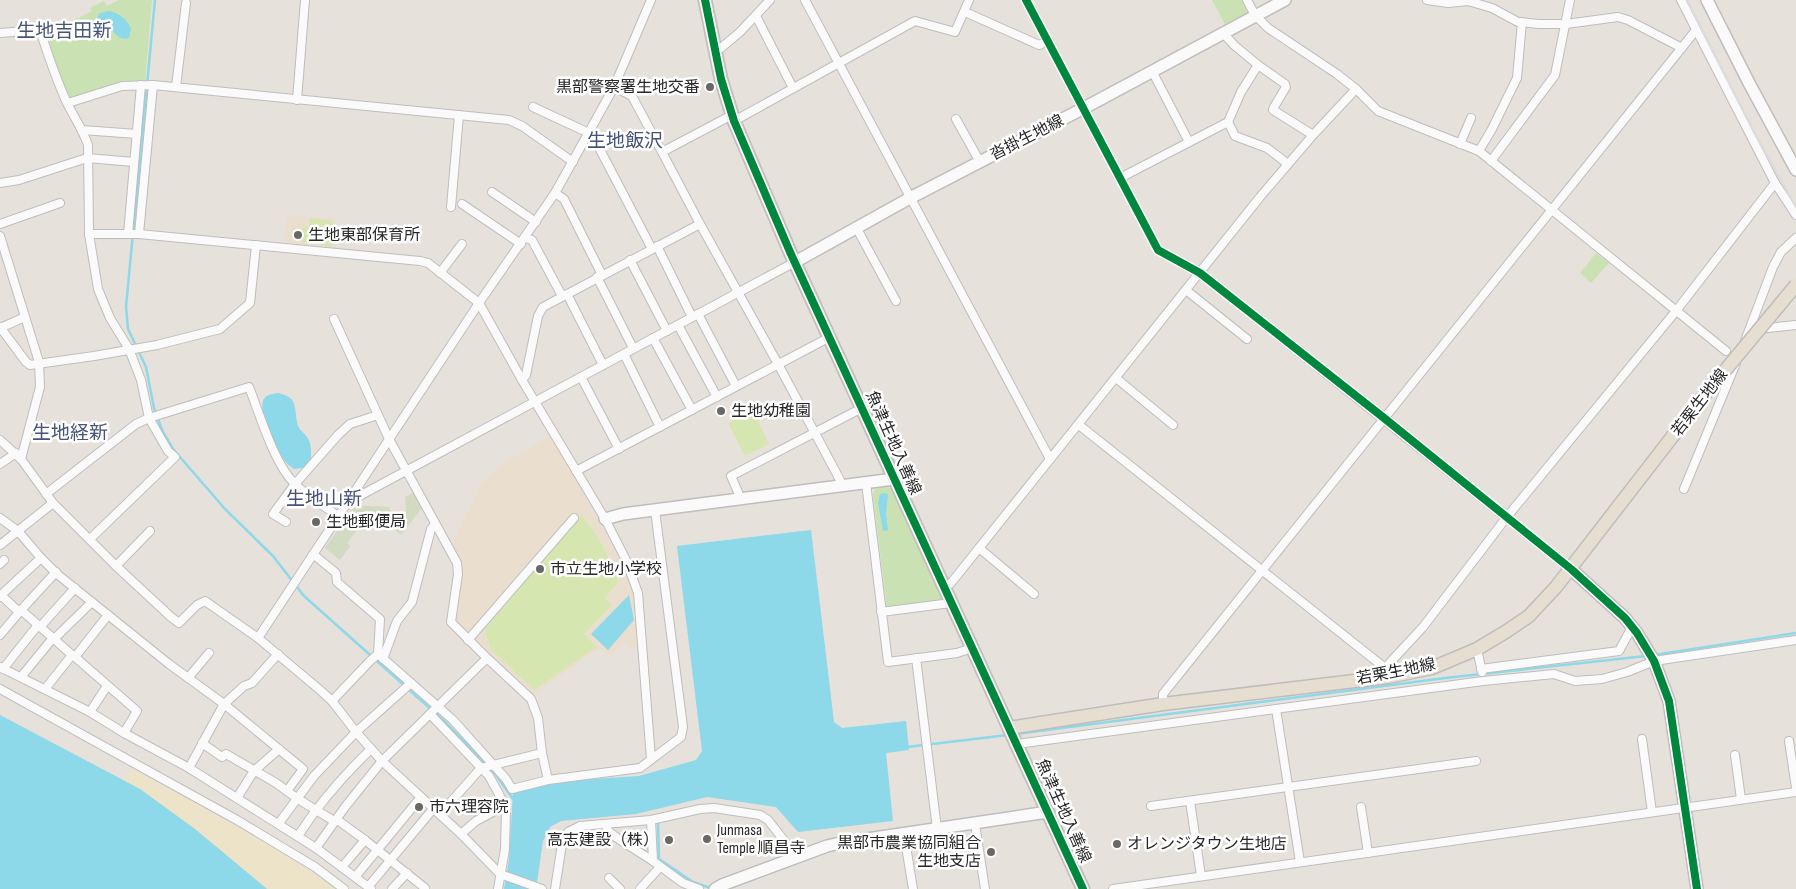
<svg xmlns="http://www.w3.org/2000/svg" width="1796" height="889" font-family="'Sofia Sans Condensed','Noto Sans JP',sans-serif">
<rect width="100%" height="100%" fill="#e6e1db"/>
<g fill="#eadfcf">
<path d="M287 215 336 219V248L284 242Z"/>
<path d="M551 436 620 560 633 591 638 644 631 650 625 642 611 656 599 648 534 695 497 664 455 620 457 577 452 544 482 483 506 461Z"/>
</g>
<g fill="#cae2b3">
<path d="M119 0H152L145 83 70 100 55 63 46 28 53 29 91 12 90 8 104 1 107 6Z"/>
<path d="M1212 0H1242L1250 13 1226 26Z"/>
<path d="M1596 253 1609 263 1591 283 1580 273Z"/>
<path d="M882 486 894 489 945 600 887 608 873 495 874 490Z"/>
</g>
<path fill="#ece3c8" d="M132 769C201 807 272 843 336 889H267L195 829 140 789 124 781Z"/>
<path fill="#d3dac2" d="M414 492 422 508 401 535 373 511 347 543 350 546 340 560 325 548 355 505 389 507 391 512 406 513 405 497Z"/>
<g fill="#d6e6b0">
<path d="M310 218 333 221V246L303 243V227H309Z"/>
<path d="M753 411 769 444 745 456 728 423Z"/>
<path d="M581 515C599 535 609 557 618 582L605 598 612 605 584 634 597 647 534 690 490 648 485 629Z"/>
</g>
<g fill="#8dd8e9">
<path d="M109 11C120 13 126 19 131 28L129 38C121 40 118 37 113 31L98 32C95 24 96 19 100 13Z"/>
<path d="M278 393C302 398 292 412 299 428 301 431 305 434 307 437 312 444 311 452 311 461L303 468 294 469C291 467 287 464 285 461 278 452 256 409 264 399 267 394 273 394 278 393Z"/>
<path d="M884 493 888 494 886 514 888 530 883 531 878 503 880 494Z"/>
<path d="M811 530 834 722 842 728 906 721 909 750 886 753 893 821 798 832 776 807 707 797 636 814 561 821 550 827 543 841 536 889H504L509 860 513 792 562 781 639 776 696 760 702 751 677 546Z"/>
<path d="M629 595 634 620 608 650 591 634Z"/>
<path d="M0 715 140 789 195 829 267 889H0Z"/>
</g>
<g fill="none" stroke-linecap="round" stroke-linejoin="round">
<g stroke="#8dd8e9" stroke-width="2.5">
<path d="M155 0 126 307 128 329 146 367 154 408 162 430 173 449 225 509 273 556 304 596 443 720 494 772 513 799"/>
<path d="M1654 655 1796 633"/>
<path d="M1016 734 1445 678 1646 656"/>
<path d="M907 747 1008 735"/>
<path d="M658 822 659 859 693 882 713 889"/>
</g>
<g stroke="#bfbdbd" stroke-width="10">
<g id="street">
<path d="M805 0 1050 459"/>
<path d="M1026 0 1158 250 1200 273 1571 569"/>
<path d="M1247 0 1255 15 1268 28 1337 74 1356 89 1378 111 1479 151 1726 351"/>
<path d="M1427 0 1448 3 1468 1 1492 8 1518 22 1539 24H1566L1618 17 1628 20 1682 48"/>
<path d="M1681 0 1775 183 1796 215"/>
<path d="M965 12 1039 45 1048 41"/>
<path d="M756 16 793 88"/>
<path d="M0 33 40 30C48 55 56 79 67 103 74 117 83 130 88 145L89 234 98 289 110 318 129 349 141 380 149 418 168 451 175 457 90 539"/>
<path d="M715 53 740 32 770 0"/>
<path d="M1258 65 1285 84 1286 87 1274 107 1273 110 1313 135"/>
<path d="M1152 71 1189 142"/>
<path d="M176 87 186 3"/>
<path d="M614 87 632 96 662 152"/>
<path d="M297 100 305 0"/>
<path d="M68 103 122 86 153 85 509 120 522 126 573 162"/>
<path d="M533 107 589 133"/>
<path d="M956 119 980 162"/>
<path d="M734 121 915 21 955 32 969 0"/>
<path d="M1228 122 1235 136 1267 148 1288 164"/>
<path d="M82 130 137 134"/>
<path d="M587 136 596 142 652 249"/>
<path d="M1460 144 1471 118"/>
<path d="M1479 151 1492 129 1517 78 1522 22"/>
<path d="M1491 161 1555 75 1570 0"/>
<path d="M1120 178 1228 122 1241 92 1258 65 1234 45 1223 33"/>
<path d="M0 183 19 180 87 158 134 162"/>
<path d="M492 192 536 222"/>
<path d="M555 193 564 199 602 275"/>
<path d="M462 204 521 244"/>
<path d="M451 207 459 115"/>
<path d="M0 224 60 203"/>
<path d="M700 224 778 364 840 480 841 487"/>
<path d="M856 227 896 301"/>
<path d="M89 234H139L420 261 428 263 479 303 522 380 605 519 626 560 638 593 651 759"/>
<path d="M128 234 141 85"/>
<path d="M139 234 153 85"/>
<path d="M0 236 39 362 40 387 21 459"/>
<path d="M526 238 532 240 562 296"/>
<path d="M657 246 692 317"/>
<path d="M630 260 667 331"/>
<path d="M440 273 462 244"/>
<path d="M597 277 633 348"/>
<path d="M1186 290 1247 339"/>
<path d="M567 294 603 365"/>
<path d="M698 314 736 386"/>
<path d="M334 319 389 439 457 563 458 574 451 622 487 658 531 699 538 718 542 753 548 780"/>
<path d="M678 325 717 397"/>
<path d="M0 327 26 362 30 365 94 356 157 345 220 329 250 303 256 245"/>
<path d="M0 328 25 317"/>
<path d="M1758 329 1796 325"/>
<path d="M653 338 692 410"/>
<path d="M1745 341 1773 267 1781 252 1796 238"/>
<path d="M624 354 660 427"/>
<path d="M581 377 619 449"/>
<path d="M1116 378 1173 425"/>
<path d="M522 380 526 375 538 316 543 307 700 224 662 152 732 115"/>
<path d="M1079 425 1385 668 1386 672"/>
<path d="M0 440 21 459 53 503 116 566 171 617 179 623 197 605 205 601 258 638 320 690 332 701 356 732 382 761 461 834 500 874 542 889"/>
<path d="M0 464 16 453"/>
<path d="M576 471 830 337"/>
<path d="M866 483 888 662 957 653 972 648"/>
<path d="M1684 489 1736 363"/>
<path d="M46 494 136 424 149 418 249 387C260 415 274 464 295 484 308 497 325 506 339 517"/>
<path d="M741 499 731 476 862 408"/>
<path d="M350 501 795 262"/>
<path d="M0 518 18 531 41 558 57 574 169 664 224 704 303 769 287 791"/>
<path d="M286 522 273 514 295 484 338 435 350 424 378 415"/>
<path d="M0 545 53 503"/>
<path d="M979 548 1034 594"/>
<path d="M313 554 336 573 337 582 380 619 378 654 411 683"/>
<path d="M0 564 4 560"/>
<path d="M116 566 150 531"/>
<path d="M944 589 951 583 1260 197 1313 135 1356 89"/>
<path d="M0 596 41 558"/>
<path d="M0 597H3L19 612"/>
<path d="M21 610 56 572"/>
<path d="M881 612 951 603"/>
<path d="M40 627 75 588"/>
<path d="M0 635 21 610 38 625"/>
<path d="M258 638 479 303 555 193 614 87 651 0"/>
<path d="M54 639 92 602"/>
<path d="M468 640 574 518"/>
<path d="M1477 649 1482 672"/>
<path d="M75 657 137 711 124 733"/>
<path d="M916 658 937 829"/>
<path d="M383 659 397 621 412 602 431 529 435 524"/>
<path d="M0 667 90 712 124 733 189 768 316 848 371 889"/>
<path d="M1385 668 1423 627 1506 518 1676 311 1775 183"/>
<path d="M3 669 38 625 53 638"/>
<path d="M1481 669 1619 651 1632 627"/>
<path d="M21 677 53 638 72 655"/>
<path d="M188 678 209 653"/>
<path d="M0 689 237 820 315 867 344 889"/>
<path d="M45 689 72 655 75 657 108 615"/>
<path d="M332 701 370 661 378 654"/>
<path d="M1163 704V694L1696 30"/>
<path d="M1276 709 1300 862"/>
<path d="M90 712 107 686"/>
<path d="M430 714 489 776 499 794 506 811 505 849 498 889"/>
<path d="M1642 739 1652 812"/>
<path d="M1789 741 1796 788"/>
<path d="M202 743 222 757 226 754 276 783 298 799 334 821"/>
<path d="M1017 744 1483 681 1554 674 1575 681 1602 679 1627 672 1654 661 1796 640"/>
<path d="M1735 755 1741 799"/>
<path d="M189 768 224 704 244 686 252 683 278 654"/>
<path d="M237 798 254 771 279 749"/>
<path d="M1190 801 1201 876"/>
<path d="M1151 806 1476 761"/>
<path d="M1361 807 1368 853"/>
<path d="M440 814 481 768 542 753"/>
<path d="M336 819 365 840 425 888"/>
<path d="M651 820 653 861 683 883 699 889"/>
<path d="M279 823 314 776 356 732 411 683 453 720 506 779 512 789 548 780 640 768 681 737 683 727 655 510"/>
<path d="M975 824 985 889"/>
<path d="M606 825 608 831 617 838 653 861"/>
<path d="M461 834 476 821 504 806"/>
<path d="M904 834 913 889"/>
<path d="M298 836C319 803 343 776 371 749"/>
<path d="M316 848 345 807 382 761 487 658"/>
<path d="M342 867 365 840"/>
<path d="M355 877 421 797"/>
<path d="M609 878 620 889"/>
<path d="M368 887 433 809"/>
<path d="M392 889 407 873"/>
<path d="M555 889 562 844 568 832 580 826 651 820 700 809 714 808 760 815 768 820 797 857"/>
<path d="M640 889 660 867"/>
<path d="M1113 889 1796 792"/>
</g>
</g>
<g stroke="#bfbdbd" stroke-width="14">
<g id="secondary">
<path d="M1707 0 1749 83 1796 170"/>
<path d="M795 262 910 198 1084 108 1285 0"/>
<path d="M605 519 623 514 894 479"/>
<path d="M1571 569 1625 618 1637 633 1654 661 1669 701 1697 889"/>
<path d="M715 889 722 885 827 846 840 843 1048 812"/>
</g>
</g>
<g stroke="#bfbdbb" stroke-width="15">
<g id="primary">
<path d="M705 0 721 79 734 121 790 252 1083 889"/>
<path d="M1009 728 1163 704 1388 677 1432 668 1477 649 1507 631 1529 616 1556 587 1703 397"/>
</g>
</g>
<use href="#street" stroke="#fbfafa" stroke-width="8"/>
<use href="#secondary" stroke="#fbfafa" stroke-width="11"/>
<use href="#primary" stroke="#e6dfd1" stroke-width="12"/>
<path stroke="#dcdcdd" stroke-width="2.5" d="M1687 0 1754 132 1796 207"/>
<g stroke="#bfbdbb" stroke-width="15" stroke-linecap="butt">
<path id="primary-bridge" d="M1703 397 1796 285"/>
</g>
<use href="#primary-bridge" stroke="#e6dfd1" stroke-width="12"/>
<g stroke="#fff" stroke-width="11">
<g id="cycleway">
<path d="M705 0 721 79 734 121 790 252 1083 889"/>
<path d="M1026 0 1158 250 1200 273 1384 418 1571 569 1625 618 1637 633 1654 661 1669 701 1697 889"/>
</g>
</g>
<use href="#cycleway" stroke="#00873e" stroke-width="8"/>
</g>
<g fill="#6a6866" stroke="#fff" stroke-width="2">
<circle cx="710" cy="87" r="5"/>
<circle cx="298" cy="235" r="5"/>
<circle cx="721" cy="411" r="5"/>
<circle cx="316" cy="522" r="5"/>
<circle cx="540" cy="569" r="5"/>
<circle cx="419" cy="807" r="5"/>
<circle cx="707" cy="839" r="5"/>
<circle cx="669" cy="840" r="5"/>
<circle cx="1117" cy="844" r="5"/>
<circle cx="991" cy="852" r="5"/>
</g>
<g text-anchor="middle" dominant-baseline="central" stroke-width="5" stroke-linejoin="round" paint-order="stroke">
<g font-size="16" fill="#272727" stroke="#fff" text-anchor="start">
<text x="700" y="87" text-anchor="end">黒部警察署生地交番</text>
<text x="308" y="235">生地東部保育所</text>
<text x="731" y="411">生地幼稚園</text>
<text x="326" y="522">生地郵便局</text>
<text x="550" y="569">市立生地小学校</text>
<text x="429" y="807">市六理容院</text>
<text x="717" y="830">Junmasa<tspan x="717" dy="18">Temple 順昌寺</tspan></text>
<text x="659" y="840" text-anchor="end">高志建設（株）</text>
<text x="981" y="843" text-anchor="end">黒部市農業協同組合<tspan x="981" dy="18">生地支店</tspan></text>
<text x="1127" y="844">オレンジタウン生地店</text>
</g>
<g font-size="16" fill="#272727" stroke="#fff">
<text transform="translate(1027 138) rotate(-27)">沓掛生地線</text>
<text transform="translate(1700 403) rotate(-52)">若栗生地線</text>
<text transform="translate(893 443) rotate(66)">魚津生地入善線</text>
<text transform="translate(1396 672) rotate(-11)">若栗生地線</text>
<text transform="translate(1063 811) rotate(66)">魚津生地入善線</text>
</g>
<g font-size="19" fill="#475377" stroke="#fff">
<text x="64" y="31">生地吉田新</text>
<text x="625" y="141">生地飯沢</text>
<text x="70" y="433">生地経新</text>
<text x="324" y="499">生地山新</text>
</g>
</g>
</svg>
